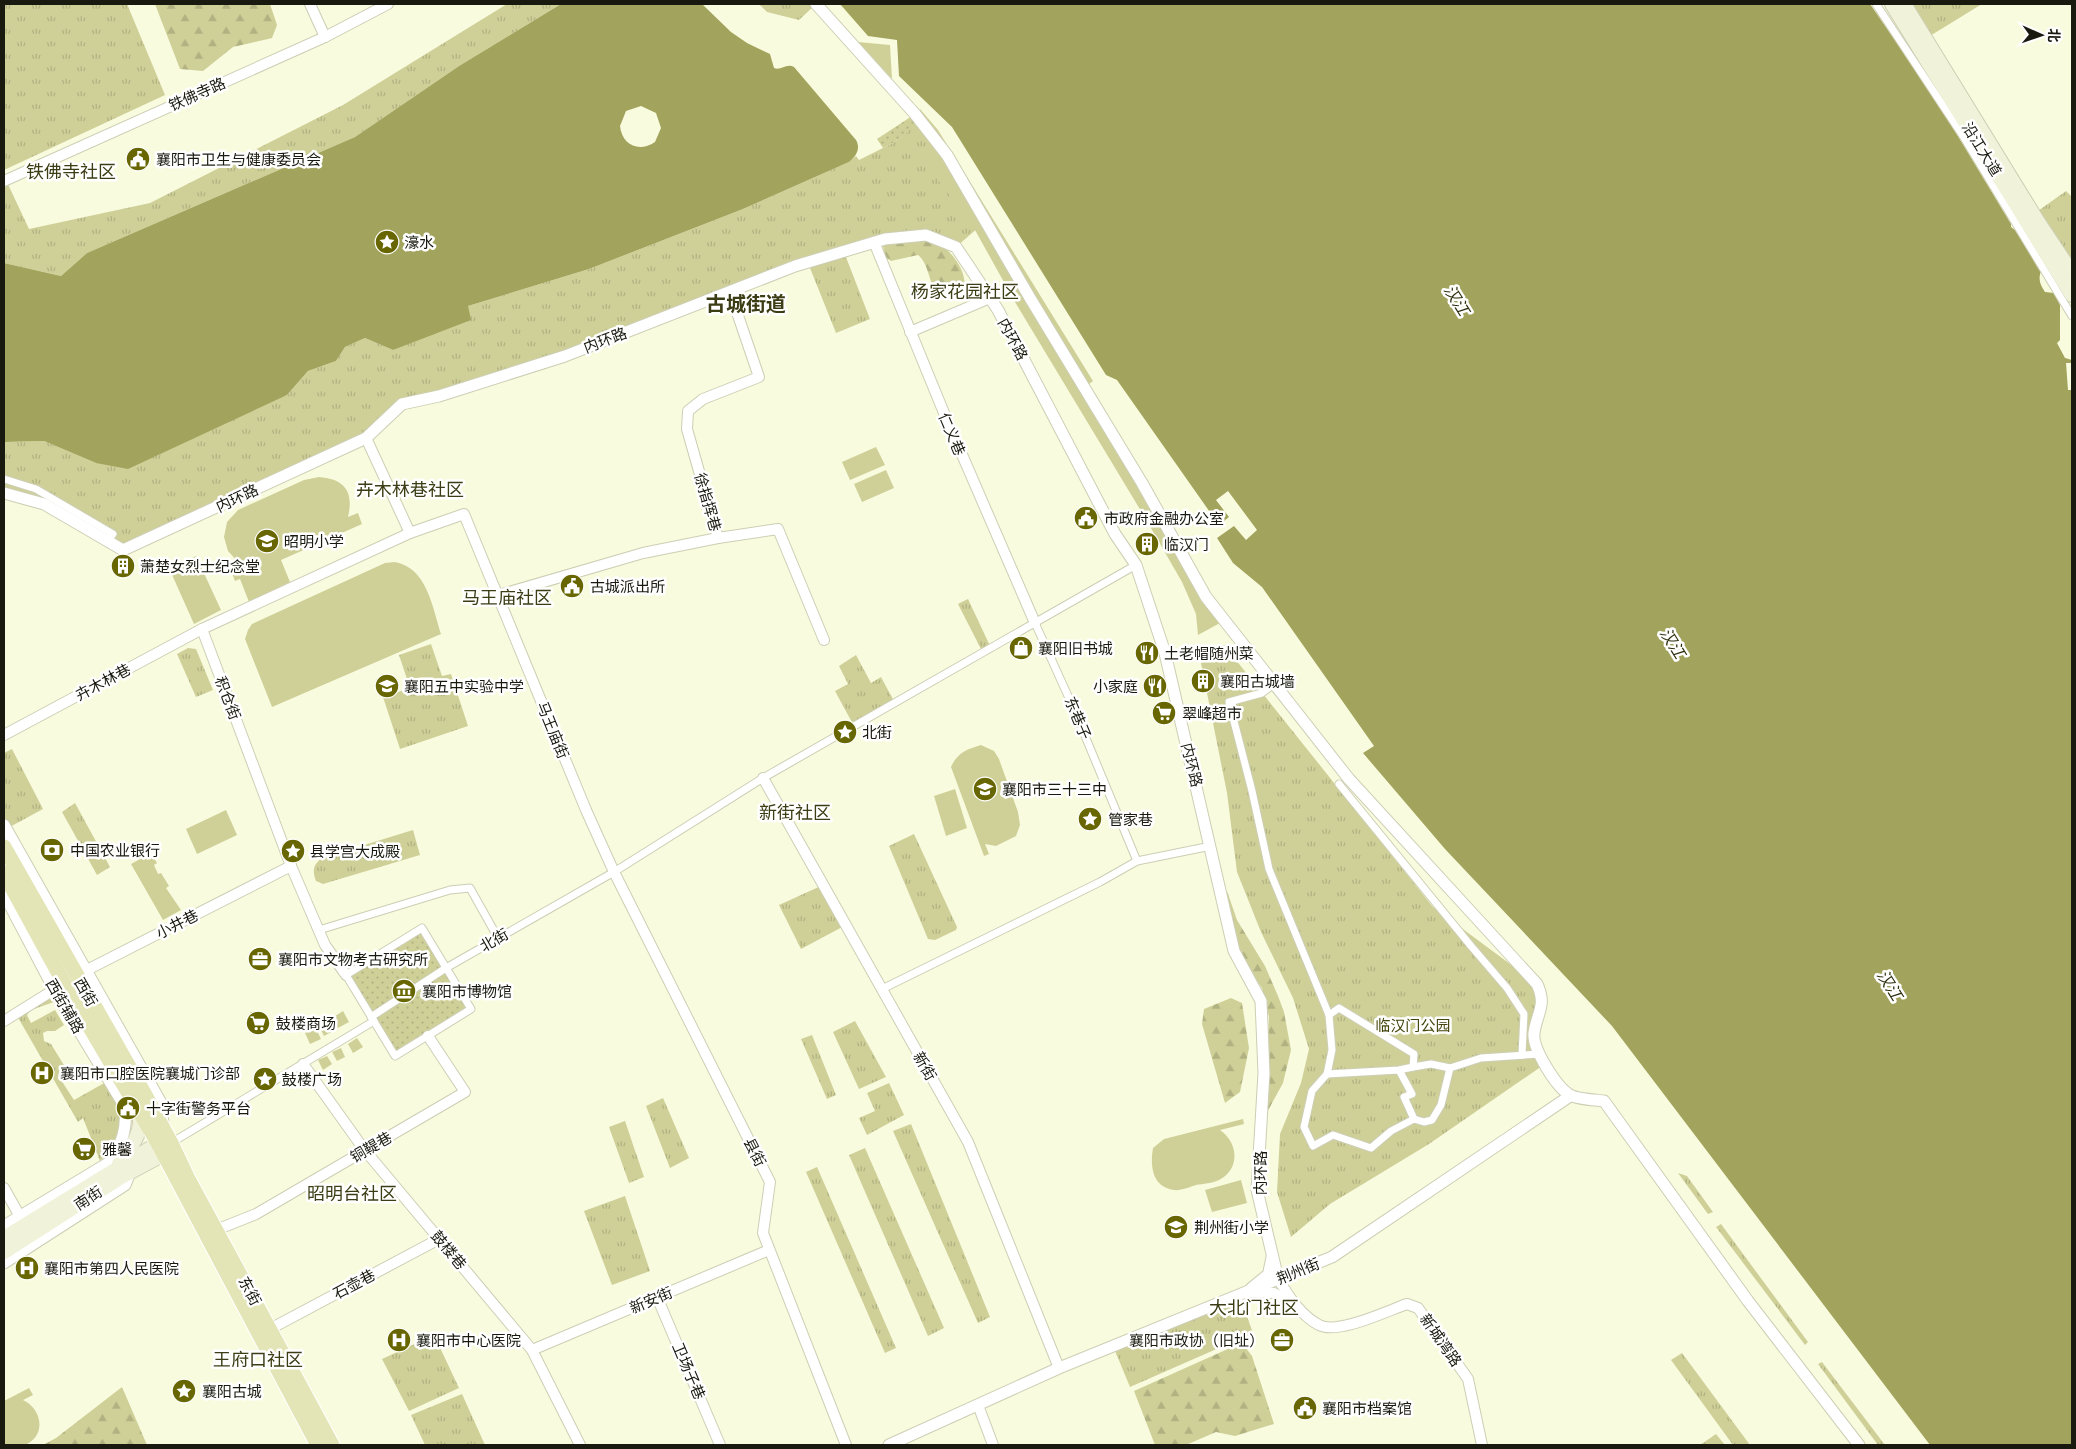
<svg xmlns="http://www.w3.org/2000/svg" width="2076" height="1449" font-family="'PT Sans','Noto Sans SC',sans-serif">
<defs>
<pattern id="grass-dots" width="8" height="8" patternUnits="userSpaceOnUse" patternTransform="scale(1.25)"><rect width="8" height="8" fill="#cfd098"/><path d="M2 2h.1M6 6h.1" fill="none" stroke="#b1b282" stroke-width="1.8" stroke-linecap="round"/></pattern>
<pattern id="forest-firs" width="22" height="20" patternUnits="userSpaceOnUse" patternTransform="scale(1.25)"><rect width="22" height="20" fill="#cfd098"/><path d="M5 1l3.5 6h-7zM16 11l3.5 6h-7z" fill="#b1b282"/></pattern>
<pattern id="park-tufts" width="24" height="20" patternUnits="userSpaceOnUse" patternTransform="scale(1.25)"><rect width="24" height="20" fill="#cfd098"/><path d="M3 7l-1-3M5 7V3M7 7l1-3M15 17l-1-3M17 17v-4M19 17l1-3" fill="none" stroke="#b1b282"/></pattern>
</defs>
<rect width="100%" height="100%" fill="#f9fbdf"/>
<g fill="url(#grass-dots)">
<path d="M915 114 918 125 893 143 883 148 877 139Z"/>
<path d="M422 928 471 1009 395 1056 346 975Z"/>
</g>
<g fill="url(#forest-firs)">
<path d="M155 4H270L277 25 272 38 233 47 203 71 180 69Z"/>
<path d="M924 240C930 243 940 245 946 249 956 258 967 274 964 288L942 295H937C929 283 929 264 918 255L891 261 885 257 883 246 886 242Z"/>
<path d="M1227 891 1237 920 1265 966 1278 996 1284 1012 1291 1050 1283 1083 1265 1116 1269 1017 1262 988 1242 959 1234 943Z"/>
<path d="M1231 998 1242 1003 1249 1048 1240 1092 1225 1103 1202 1024 1204 1009Z"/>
<path d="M1245 1347 1252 1356 1274 1424 1235 1436 1216 1432 1186 1445H1155L1134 1391 1230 1348Z"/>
<path d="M122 1387 147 1445H43L56 1438Z"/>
</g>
<g fill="url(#park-tufts)">
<path d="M4 4H127L165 95 4 170Z"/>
<path d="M507 4H561L459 66 355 137 87 253 61 276 4 263V181L6 180 29 229 150 203 343 105Z"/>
<path d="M759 4H816L799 20 767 12Z"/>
<path d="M1903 4H1982L1925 39Z"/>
<path d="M918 124 986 221 956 247 926 235 844 252 870 319 836 333 808 263 565 356 402 404 366 438 123 550 44 504 4 493V442L44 441 96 463 287 395 308 371 336 361 345 347 365 338 393 350 468 306 589 269 743 209 849 162 856 156 859 160 893 143Z"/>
<path d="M2066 191 2072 197V267L2035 213Z"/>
<path d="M968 599 991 648 983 653 958 604Z"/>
<path d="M431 644 442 676 451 674 468 726 400 749 383 697 410 688 399 655Z"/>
<path d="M1224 645 1433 907 1537 984 1534 1034 1545 1064 1429 1144 1330 1204 1291 1237 1277 1192 1280 1134 1301 1083 1309 1049 1293 998 1261 932 1237 872 1227 793 1201 663Z"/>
<path d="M188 648 196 649 213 690 196 697 177 654Z"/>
<path d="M856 655 871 683 881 677 895 703 854 726 835 691 848 684 839 666Z"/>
<path d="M12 749 43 809 6 829 4 825V753Z"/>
<path d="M75 803 110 867 97 875 62 812Z"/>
<path d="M413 830 420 855 323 884 316 881C312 870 313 865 322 858Z"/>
<path d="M914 834 957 927 956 930 935 940 928 939 889 846Z"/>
<path d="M823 885 846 925 801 949 779 905Z"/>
<path d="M54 989 73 1021 67 1023 54 1002 31 1010 27 1015 31 1023 55 1010 64 1025 55 1031H47L43 1033 44 1041 51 1044 70 1075 61 1080 74 1100 106 1082 121 1106C120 1128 117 1146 100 1161L83 1118 78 1122 16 1014Z"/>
<path d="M855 1021 886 1077 859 1089 833 1032Z"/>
<path d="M812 1035 836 1095 827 1099 801 1039Z"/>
<path d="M889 1083 904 1115 867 1135 859 1118 875 1111 867 1093Z"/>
<path d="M663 1098 689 1158 670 1168 646 1106Z"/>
<path d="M625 1121 644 1177 629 1183 609 1127Z"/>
<path d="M911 1124 990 1317 978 1323 893 1131Z"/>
<path d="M865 1148 944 1328 928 1336 849 1155Z"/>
<path d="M817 1167 896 1348 885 1353 806 1172Z"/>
<path d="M1678 1173 1687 1176 1713 1212 1708 1214Z"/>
<path d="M625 1196 650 1271 612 1285 584 1211Z"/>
<path d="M1721 1224 1808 1342 1805 1345 1716 1227Z"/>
<path d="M1239 1295 1253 1333 1130 1387 1113 1346Z"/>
<path d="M434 1335 459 1388 409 1411 382 1359Z"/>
<path d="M1682 1353 1750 1445H1733L1671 1360Z"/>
<path d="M1822 1362 1885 1445H1878L1818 1364Z"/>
<path d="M462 1394 485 1445H425L411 1415Z"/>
<path d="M1716 1434 1725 1445H1700Z"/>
</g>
<g fill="#cfd098">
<path d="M858 42 890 45 892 79Z"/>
<path d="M920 109 938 130 1093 381 1085 387 1220 623 1198 635 1196 614 1182 582 1144 516 1015 302 975 230 918 153 932 142 915 114Z"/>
<path d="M876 447 885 465 850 480 842 462Z"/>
<path d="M886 470 894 488 862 502 854 484Z"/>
<path d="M319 477C345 479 354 492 348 517L358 513 362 524 281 560 290 582 249 602 240 579 235 581 231 571 245 565 238 562 228 551 224 537 227 522 238 510 304 480Z"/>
<path d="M196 556 221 610 194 624 169 568Z"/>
<path d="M395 562C427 568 432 606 441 634L272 707 245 639 248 630 252 624 385 563Z"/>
<path d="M981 745 994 751 999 759 1018 812 1020 825 1016 836 996 846 985 844 989 854 984 856 951 767C957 753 967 749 981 745Z"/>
<path d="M955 789 967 828 946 836 934 796Z"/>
<path d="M226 810 237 835 197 854 186 829Z"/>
<path d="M151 853 157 863 154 865 158 874 161 873 169 886 166 888 181 910 163 920 131 864Z"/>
<path d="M343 1011 349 1022 338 1028 332 1018Z"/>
<path d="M328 1022 333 1031 324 1036 319 1026Z"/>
<path d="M316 1029 321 1039 310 1044 305 1033Z"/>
<path d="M357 1038 363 1047 353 1053 348 1044Z"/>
<path d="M341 1048 345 1057 337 1061 332 1052Z"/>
<path d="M327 1056 332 1064 323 1070 318 1060Z"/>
<path d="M1243 1119 1244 1124 1220 1130C1238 1142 1241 1169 1219 1180 1213 1183 1203 1184 1196 1185 1190 1187 1180 1191 1174 1190 1152 1187 1150 1166 1153 1148L1164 1139Z"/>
<path d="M1241 1180 1247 1203 1212 1212 1205 1190Z"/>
<path d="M29 1388 33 1395 23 1400C41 1408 47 1434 27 1444 21 1447 11 1445 4 1445V1401Z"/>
</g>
<g fill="#a2a35c" fill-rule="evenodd">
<path d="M561 4H702L731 32 747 43 770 54 774 68C781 71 786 63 794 67L856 140C861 149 856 156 849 162L743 209 589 269 468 306 471 320 393 350 365 338 345 347 336 361 308 371 287 395 128 469 96 463 44 441 4 442V263L61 276 87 253 355 137 459 66ZM641 106 656 113 661 128 655 142C639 153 622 145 620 126L626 111Z"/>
<path d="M840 4H1870L1938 103 2011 224V227L2015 230 2041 271C2038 280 2040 284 2045 292L2054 293 2060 305V340L2057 343 2065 358 2072 360V1445H1930L1612 1026 1445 849 1363 753 1374 746 1262 587 1233 563 1217 538 1234 526 1246 540 1257 530 1228 491 1216 500 1229 517 1219 525 1117 380 1106 375 952 127 899 76 897 40 868 36Z"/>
</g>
<path fill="#f9fbdf" d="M2066 363H2072V394L2071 390H2068Z"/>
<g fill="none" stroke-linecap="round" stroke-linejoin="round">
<g stroke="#cdceb4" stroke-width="9">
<g id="pedestrian">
<path d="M1876 4 1963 136 2072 316"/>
<path d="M4 479 36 489 113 534 108 541"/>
<path d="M1274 684 1262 693 1229 702 1252 791 1269 869 1329 1015 1332 1050 1327 1074"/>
<path d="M1339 784 1471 946 1507 988 1524 1014 1522 1055"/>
<path d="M1137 861 1211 846"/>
<path d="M422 928 471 1009 395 1056 346 975Z"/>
<path d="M319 930 450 890 470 888 498 938"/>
<path d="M882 989 1100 882 1137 861 1073 707 1035 623"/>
<path d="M1329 1015 1339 1008 1414 1054 1413 1067 1399 1070 1327 1074 1312 1091 1304 1127 1313 1146 1333 1135 1371 1148 1391 1131 1414 1119 1404 1097 1412 1094 1399 1070"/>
<path d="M371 1017 446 968 614 872 763 778 1136 565"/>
<path d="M1413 1067 1431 1064 1450 1068 1481 1058 1539 1054"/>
<path d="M1414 1119 1424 1122 1432 1120 1441 1105 1450 1068"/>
<path d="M171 1143 374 1021"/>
</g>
</g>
<g stroke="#cdceb4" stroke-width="12">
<g id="minor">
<path d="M310 4 325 37"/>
<path d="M4 181 325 37 388 4"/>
<path d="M874 242 944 413 1035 623"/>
<path d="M910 332 990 298"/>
<path d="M366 438 410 533 464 514 586 810 614 872 770 1182 763 1233 846 1445"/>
<path d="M718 538 778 529 824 640"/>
<path d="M499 595 643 553 718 538 687 429 688 411 703 399 759 377 730 292"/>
<path d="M202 629 291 866 325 945 346 975"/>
<path d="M4 735 202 629 410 533"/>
<path d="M763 778 968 1142 1059 1368"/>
<path d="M79 974 291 866"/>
<path d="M4 1021 60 986"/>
<path d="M303 1064 363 1148 532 1350 580 1445"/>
<path d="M4 1188 23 1222"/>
<path d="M216 1230 256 1214 465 1092 428 1036"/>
<path d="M1278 1279C1289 1296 1300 1315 1319 1325 1337 1335 1387 1311 1407 1304L1418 1308 1468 1379 1482 1445"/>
<path d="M1251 1288 1268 1274 1272 1255"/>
<path d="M1247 1292 1274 1293 1292 1304"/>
<path d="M657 1297 720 1445"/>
<path d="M270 1329 439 1239"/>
<path d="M532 1350 769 1250"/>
<path d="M978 1405 993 1445"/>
</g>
</g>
<g stroke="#cdceb4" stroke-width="13">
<g id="tertiary">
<path d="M816 4 915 114 947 155 1030 298 1142 483 1206 597 1349 779 1537 984C1547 1006 1537 1012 1534 1033 1532 1048 1556 1087 1570 1095 1576 1099 1596 1100 1604 1101L1748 1301 1859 1445"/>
<path d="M4 493 44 504 123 550 366 438 402 404 439 396 565 356 795 266 885 239 926 235 956 247 998 310 1115 534 1136 565 1165 653 1234 951 1261 1001 1264 1073 1257 1190 1278 1279"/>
<path d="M4 825 161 1103 163 1124"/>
<path d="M4 894 54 989 125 1107 135 1102"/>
<path d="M4 1226 110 1162C122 1143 127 1130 125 1107"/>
<path d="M4 1263 125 1185 129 1175"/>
<path d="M889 1445 1059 1368 1332 1257 1570 1096"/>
</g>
</g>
<g stroke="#cdceb4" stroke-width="16">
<g id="secondary">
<path d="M1892 4 2072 295"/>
<path d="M1904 4 2038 222 2072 273"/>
<path d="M119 1164C130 1148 146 1130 138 1110"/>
<path d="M4 1238 167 1138"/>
<path d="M4 1252 121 1177 173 1149"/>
</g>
</g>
<g stroke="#fff" stroke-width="17">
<g id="primary">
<path d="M4 847 145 1095 171 1143 187 1177 332 1445"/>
<path d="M4 873 64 983 158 1143 318 1445"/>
</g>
</g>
<use href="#pedestrian" stroke="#fff" stroke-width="7"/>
<use href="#minor" stroke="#fff" stroke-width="10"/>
<use href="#tertiary" stroke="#fff" stroke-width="11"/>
<use href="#secondary" stroke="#f1f2da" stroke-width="14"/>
<use href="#primary" stroke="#e3e5b6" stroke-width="15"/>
</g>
<defs>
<g id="civic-disc" transform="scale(1.25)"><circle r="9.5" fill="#676600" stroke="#fff"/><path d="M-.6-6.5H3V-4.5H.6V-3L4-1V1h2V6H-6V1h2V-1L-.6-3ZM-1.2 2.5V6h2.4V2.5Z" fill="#fff"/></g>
<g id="sight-disc" transform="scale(1.25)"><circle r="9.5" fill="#676600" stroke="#fff"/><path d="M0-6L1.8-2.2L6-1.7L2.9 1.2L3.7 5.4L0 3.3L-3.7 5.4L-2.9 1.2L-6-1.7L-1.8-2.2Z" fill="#fff"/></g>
<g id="school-disc" transform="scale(1.25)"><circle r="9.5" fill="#676600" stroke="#fff"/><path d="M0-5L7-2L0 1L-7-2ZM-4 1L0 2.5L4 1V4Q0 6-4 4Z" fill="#fff"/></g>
<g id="building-disc" transform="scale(1.25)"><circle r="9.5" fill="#676600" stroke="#fff"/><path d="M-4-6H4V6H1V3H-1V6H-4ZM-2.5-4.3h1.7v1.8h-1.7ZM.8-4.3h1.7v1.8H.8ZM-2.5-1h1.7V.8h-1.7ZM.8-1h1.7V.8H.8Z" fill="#fff"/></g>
<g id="shop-disc" transform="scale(1.25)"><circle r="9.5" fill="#676600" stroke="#fff"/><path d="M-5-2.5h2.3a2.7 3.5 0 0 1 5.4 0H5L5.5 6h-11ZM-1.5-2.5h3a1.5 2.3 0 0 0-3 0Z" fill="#fff"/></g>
<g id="restaurant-disc" transform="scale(1.25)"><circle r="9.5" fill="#676600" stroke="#fff"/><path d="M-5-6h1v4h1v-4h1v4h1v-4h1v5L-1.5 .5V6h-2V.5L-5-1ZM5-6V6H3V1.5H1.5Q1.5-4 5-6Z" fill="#fff"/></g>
<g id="supermarket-disc" transform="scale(1.25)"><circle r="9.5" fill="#676600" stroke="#fff"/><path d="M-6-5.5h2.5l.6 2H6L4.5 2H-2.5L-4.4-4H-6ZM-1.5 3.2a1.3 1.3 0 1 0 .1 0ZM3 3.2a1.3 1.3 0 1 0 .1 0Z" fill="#fff"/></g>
<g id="bank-disc" transform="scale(1.25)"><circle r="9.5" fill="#676600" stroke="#fff"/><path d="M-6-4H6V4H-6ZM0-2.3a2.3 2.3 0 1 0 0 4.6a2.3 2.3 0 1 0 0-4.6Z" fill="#fff"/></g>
<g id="office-disc" transform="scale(1.25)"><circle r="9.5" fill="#676600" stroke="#fff"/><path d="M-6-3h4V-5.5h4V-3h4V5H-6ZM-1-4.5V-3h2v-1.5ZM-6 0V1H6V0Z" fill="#fff"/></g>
<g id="museum-disc" transform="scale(1.25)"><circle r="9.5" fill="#676600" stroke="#fff"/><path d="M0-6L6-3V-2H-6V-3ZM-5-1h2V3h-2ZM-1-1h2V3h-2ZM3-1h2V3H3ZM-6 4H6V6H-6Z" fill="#fff"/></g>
<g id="hospital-disc" transform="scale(1.25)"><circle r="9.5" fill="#676600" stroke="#fff"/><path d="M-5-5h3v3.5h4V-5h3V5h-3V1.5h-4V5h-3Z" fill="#fff"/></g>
</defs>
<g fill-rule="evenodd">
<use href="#civic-disc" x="138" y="159"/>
<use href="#sight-disc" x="387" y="242"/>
<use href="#civic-disc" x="1086" y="518"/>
<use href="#school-disc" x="267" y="541"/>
<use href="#building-disc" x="1147" y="544"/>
<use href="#building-disc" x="123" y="566"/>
<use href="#civic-disc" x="572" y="586"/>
<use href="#shop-disc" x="1021" y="648"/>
<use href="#restaurant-disc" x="1147" y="653"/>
<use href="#building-disc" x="1203" y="681"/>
<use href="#school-disc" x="387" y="686"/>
<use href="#restaurant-disc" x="1155" y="686"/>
<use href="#supermarket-disc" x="1164" y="713"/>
<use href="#sight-disc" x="845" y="732"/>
<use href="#school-disc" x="985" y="789"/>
<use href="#sight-disc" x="1090" y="819"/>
<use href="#bank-disc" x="52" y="850"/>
<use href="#sight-disc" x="293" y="851"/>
<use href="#office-disc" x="260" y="959"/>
<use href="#museum-disc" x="404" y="991"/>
<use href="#supermarket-disc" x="258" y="1023"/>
<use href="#hospital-disc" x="42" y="1073"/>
<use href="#sight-disc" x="265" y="1079"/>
<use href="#civic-disc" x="128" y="1108"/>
<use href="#supermarket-disc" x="84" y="1149"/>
<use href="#school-disc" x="1176" y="1227"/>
<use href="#hospital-disc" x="27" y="1268"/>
<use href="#hospital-disc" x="399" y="1340"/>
<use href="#office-disc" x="1282" y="1340"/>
<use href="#sight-disc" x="184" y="1391"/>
<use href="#civic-disc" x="1305" y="1408"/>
</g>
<g text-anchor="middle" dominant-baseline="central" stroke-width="5" stroke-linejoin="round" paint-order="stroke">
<g font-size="15" fill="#191910" stroke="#fff">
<text transform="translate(197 94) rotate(-24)">铁佛寺路</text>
<text transform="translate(1982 149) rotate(58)">沿江大道</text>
<text transform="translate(1013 339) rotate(62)">内环路</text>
<text transform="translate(605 340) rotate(-21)">内环路</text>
<text transform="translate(952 434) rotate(67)">仁义巷</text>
<text transform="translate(237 498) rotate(-25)">内环路</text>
<text transform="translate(708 502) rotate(74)">徐指挥巷</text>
<text transform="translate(103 682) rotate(-28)">卉木林巷</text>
<text transform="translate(228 698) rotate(69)">积仓街</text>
<text transform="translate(1078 718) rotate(67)">东巷子</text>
<text transform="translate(553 730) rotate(68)">马王庙街</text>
<text transform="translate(1192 765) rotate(76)">内环路</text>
<text transform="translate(177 924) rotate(-27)">小井巷</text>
<text transform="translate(494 940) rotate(-30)">北街</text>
<text transform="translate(86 992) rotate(60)">西街</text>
<text transform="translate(65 1006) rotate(60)">西街辅路</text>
<text transform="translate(925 1066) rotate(60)">新街</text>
<text transform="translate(371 1147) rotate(-30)">铜鞮巷</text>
<text transform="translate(755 1152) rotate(63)">县街</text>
<text transform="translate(1260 1173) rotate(-90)">内环路</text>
<text transform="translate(88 1198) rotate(-33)">南街</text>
<text transform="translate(449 1250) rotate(50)">鼓楼巷</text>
<text transform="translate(1298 1271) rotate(-22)">荆州街</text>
<text transform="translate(354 1284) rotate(-28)">石壶巷</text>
<text transform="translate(250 1291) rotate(62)">东街</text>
<text transform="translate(651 1300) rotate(-23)">新安街</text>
<text transform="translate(1441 1340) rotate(55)">新城湾路</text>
<text transform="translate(689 1371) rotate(67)">卫场子巷</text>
</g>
<g font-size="15" fill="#191910" stroke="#fff" text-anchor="start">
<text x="156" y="159">襄阳市卫生与健康委员会</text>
<text x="404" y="242">濠水</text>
<text x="1104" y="518">市政府金融办公室</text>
<text x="284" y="541">昭明小学</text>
<text x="1164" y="544">临汉门</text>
<text x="140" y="566">萧楚女烈士纪念堂</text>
<text x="590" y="586">古城派出所</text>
<text x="1038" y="648">襄阳旧书城</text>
<text x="1164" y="653">土老帽随州菜</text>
<text x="1220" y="681">襄阳古城墙</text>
<text x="404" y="686">襄阳五中实验中学</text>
<text x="1138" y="686" text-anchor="end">小家庭</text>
<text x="1182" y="713">翠峰超市</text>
<text x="862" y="732">北街</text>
<text x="1002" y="789">襄阳市三十三中</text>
<text x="1108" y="819">管家巷</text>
<text x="70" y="850">中国农业银行</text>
<text x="310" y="851">县学宫大成殿</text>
<text x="278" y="959">襄阳市文物考古研究所</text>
<text x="422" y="991">襄阳市博物馆</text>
<text x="276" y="1023">鼓楼商场</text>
<text x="60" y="1073">襄阳市口腔医院襄城门诊部</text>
<text x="282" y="1079">鼓楼广场</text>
<text x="146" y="1108">十字街警务平台</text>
<text x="102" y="1149">雅馨</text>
<text x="1194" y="1227">荆州街小学</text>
<text x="44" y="1268">襄阳市第四人民医院</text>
<text x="416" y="1340">襄阳市中心医院</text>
<text x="1264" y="1340" text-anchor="end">襄阳市政协（旧址）</text>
<text x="202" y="1391">襄阳古城</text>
<text x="1322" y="1408">襄阳市档案馆</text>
</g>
<g font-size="15" fill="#45450d" stroke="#fff">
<text x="1413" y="1025">临汉门公园</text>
</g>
<g font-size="16" font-style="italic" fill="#2c2c0c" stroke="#fff">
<text transform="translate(1457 300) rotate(58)">汉江</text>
<text transform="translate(1673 643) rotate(58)">汉江</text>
<text transform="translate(1890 985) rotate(58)">汉江</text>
</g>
<g font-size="18" fill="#3c3d14" stroke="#fff">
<text x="71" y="171">铁佛寺社区</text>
<text x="965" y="291">杨家花园社区</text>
<text x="410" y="489">卉木林巷社区</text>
<text x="507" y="597">马王庙社区</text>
<text x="795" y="812">新街社区</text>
<text x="352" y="1193">昭明台社区</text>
<text x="1254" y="1307">大北门社区</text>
<text x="258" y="1359">王府口社区</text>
</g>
<g font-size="20" font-weight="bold" fill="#3c3d14" stroke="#fff">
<text x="746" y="304">古城街道</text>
</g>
</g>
<rect width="2076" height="1449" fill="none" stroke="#191910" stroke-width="10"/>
<g transform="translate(2041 35) rotate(92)" stroke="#ffffff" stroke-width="4" paint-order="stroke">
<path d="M0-4L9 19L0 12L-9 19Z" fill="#191910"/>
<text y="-8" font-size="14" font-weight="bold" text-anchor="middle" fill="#191910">北</text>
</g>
</svg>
